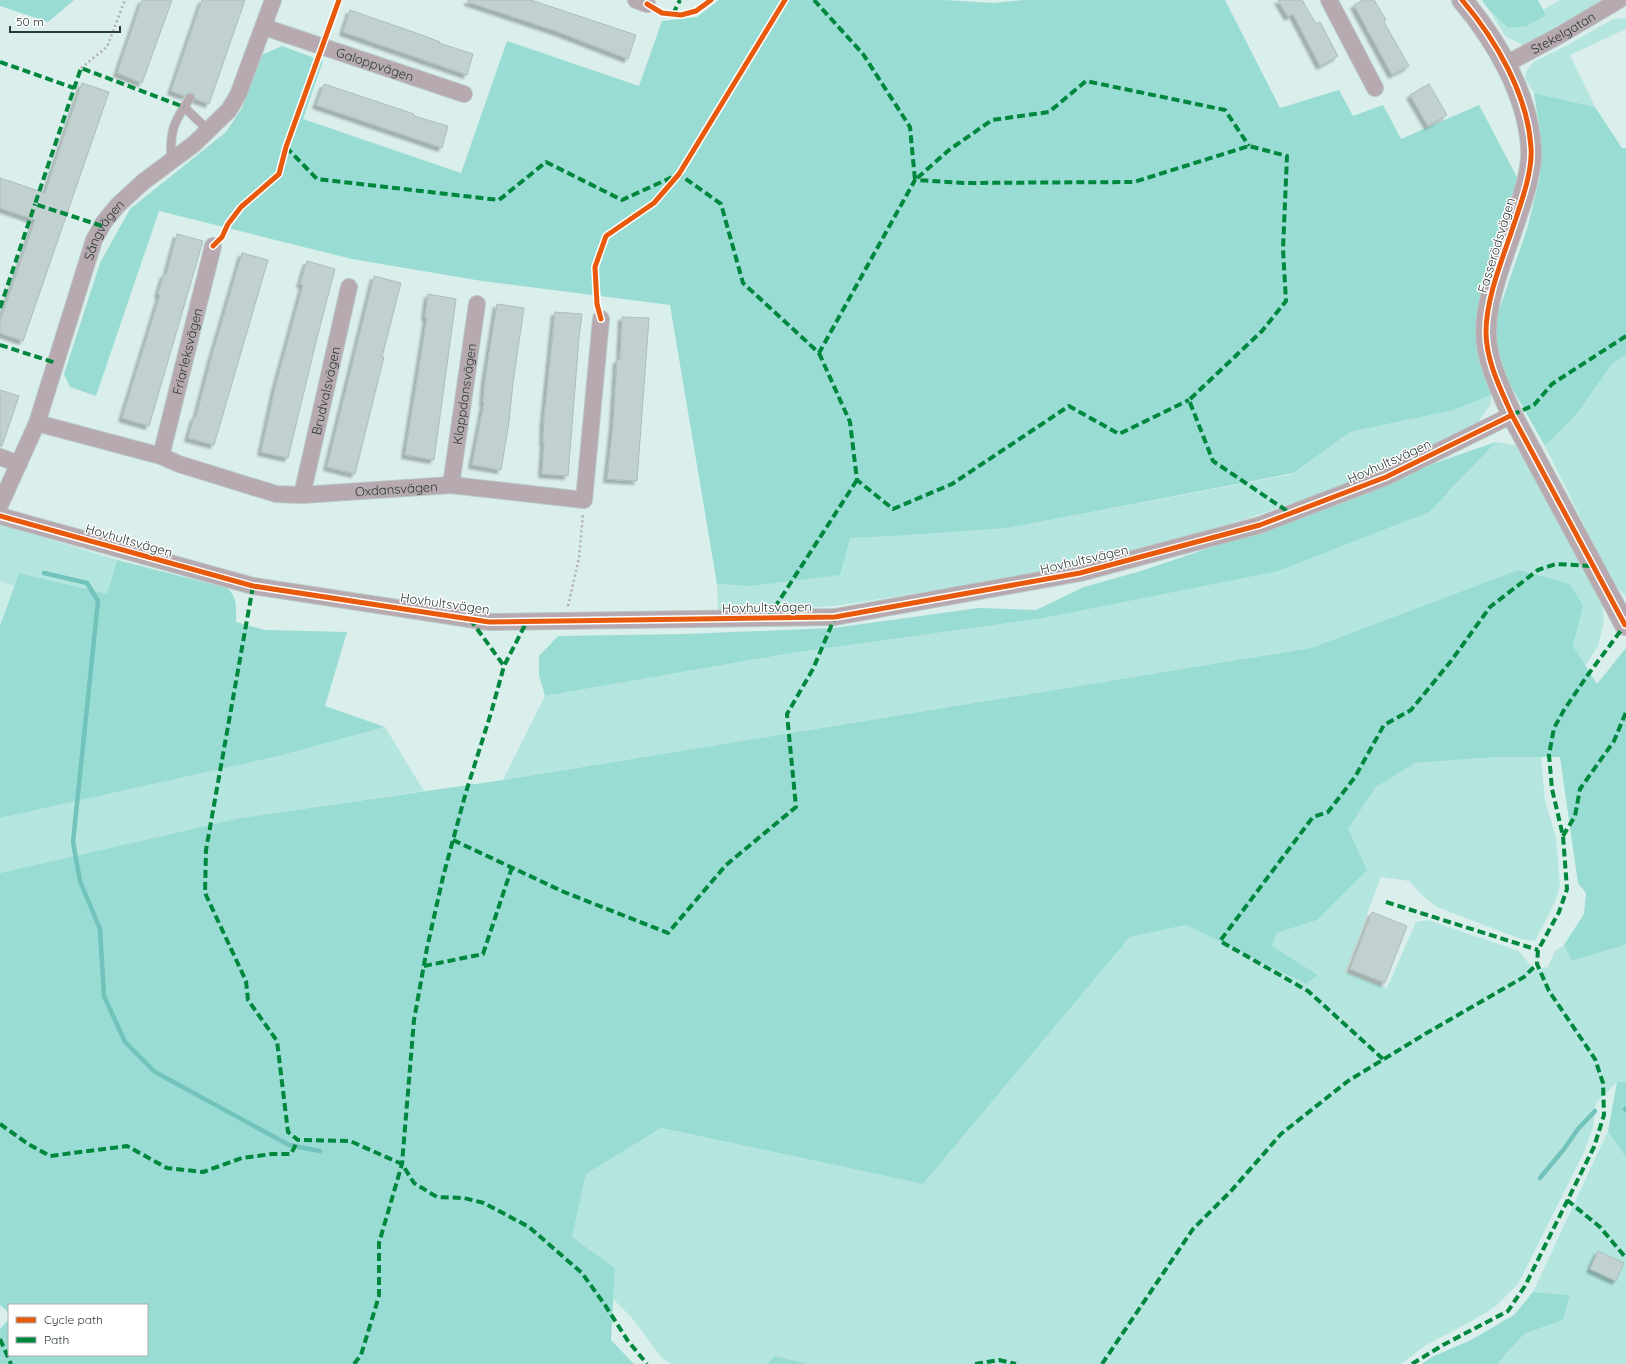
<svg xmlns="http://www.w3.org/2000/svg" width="1626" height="1364" font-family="Quicksand,sans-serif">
<defs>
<filter id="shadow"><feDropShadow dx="-3.5" dy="3.5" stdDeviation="1" flood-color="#0004"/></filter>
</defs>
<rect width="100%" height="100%" fill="#daeeeb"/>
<path fill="#cbede8" d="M0 581 14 586 0 626Z"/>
<g fill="#b4e6df">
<path d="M1560 0H1605L1523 45 1506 37 1490 11 1508 28 1546 15 1543 10Z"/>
<path d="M1625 18 1626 19V29L1570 55 1595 107 1534 93 1525 78 1526 72 1533 62 1566 46 1613 19Z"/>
<path d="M1626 355V596L1613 583 1545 446 1576 415 1612 364Z"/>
<path d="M1491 395V404L1478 422 1444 443 1404 463 1322 493 1248 518 1148 547 1038 574 835 606 770 610 718 612 717 584 750 586 850 538 896 536 1008 528 1293 474 1350 432 1454 410Z"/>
<path d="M1496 442 1515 445 1530 467 1601 595 1604 622 1598 646 1585 666 1573 646 1583 606 1518 570 1311 648 503 780 545 696 792 653 1038 619 1429 512Z"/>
<path d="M0 524 117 560 107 595 19 573 14 586 0 581Z"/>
<path d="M385 727 424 791 240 818 0 873V818L279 756Z"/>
<path d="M1497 757H1541L1545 801 1556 837 1560 885 1555 902 1535 941 1521 939 1437 907 1422 895 1409 881 1381 877 1345 972 1387 988 1416 922 1428 920 1519 951 1530 965 1532 970 1548 967 1555 951 1564 945 1573 961 1626 944V1082H1617L1596 1103 1593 1127 1585 1150 1518 1284 1496 1306 1472 1321 1426 1345 1401 1364H809L775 1356 767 1364H672L661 1357 632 1318 613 1299 615 1268 572 1237 586 1174 660 1128 923 1184 1130 937 1186 925 1306 984 1317 975 1272 946 1277 933 1317 920 1348 829 1376 787 1415 763Z"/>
<path d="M1608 1131 1626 1158V1364H1497L1524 1334 1563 1320 1570 1295 1533 1292Z"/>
</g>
<g fill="#99dcd4">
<path d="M0 0H74L48 22 0 6Z"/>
<path d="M719 0H944L994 3 1024 0H1225L1280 108 1339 90 1353 116 1383 105 1401 139 1479 105 1520 183 1479 302 1477 330 1479 357 1491 395 1454 410 1350 432 1294 473 1008 528 896 536 850 538 840 575 750 586 717 584 670 305 482 281 352 259 159 211 96 396 70 387 64 374 100 263 130 209 226 132 242 108 262 55 282 46 323 61 303 119 461 173 507 41 639 86 662 21 697 17Z"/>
<path d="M1482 0H1538L1546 15 1527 26 1508 28 1490 11Z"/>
<path d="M1534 93 1595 107 1622 148H1626V355L1612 364 1576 415 1545 446 1508 381 1497 345 1495 322 1528 226 1540 176V131Z"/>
<path d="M1496 442 1429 512 1278 571 1038 619 792 653 545 696 539 675V656L558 636 685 634 833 628 979 608 1036 610 1084 587 1141 571 1286 522 1424 467Z"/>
<path d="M117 560 227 588C238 597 236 609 236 622L265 630 347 632 325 706 385 727 279 756 0 818V626L19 573 107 594Z"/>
<path d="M1518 570 1570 584 1583 606 1573 646 1597 684 1626 648V944L1624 945 1572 961 1564 945 1584 914 1586 893 1578 883 1560 757H1497L1415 763 1376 787 1348 829 1367 870 1317 920 1277 933 1272 946 1318 975 1306 984 1186 925 1130 937 923 1184 661 1128 586 1174 572 1237 615 1268 611 1340 634 1364H0V1329L9 1319V1355H147V1305H9V1313L0 1305V873L240 818 503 780 1311 648Z"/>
<path d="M1617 1082H1626V1158L1608 1131Z"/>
<path d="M1533 1292 1570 1295 1563 1320 1524 1334 1497 1364H1422L1432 1357 1471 1340 1514 1315Z"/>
<path d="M775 1356 809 1364H767Z"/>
</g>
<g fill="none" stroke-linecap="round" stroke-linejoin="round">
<g stroke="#72c3bb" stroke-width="4.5">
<path d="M44 573 87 583 98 601 73 842 80 881 100 929 104 996 125 1042 155 1072 289 1145 320 1151"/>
<path d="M1625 1109 1626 1110"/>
<path d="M1540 1178 1564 1149 1578 1129 1595 1111"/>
</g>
</g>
<g fill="#c1d1cf" stroke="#adbdbb" filter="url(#shadow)">
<path d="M142 0H172L142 83 117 73Z"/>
<path d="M202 0H245L209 104 195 99V96L193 93H188L185 96 171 91Z"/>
<path d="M468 0H531L636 35 628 59 558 32 468 2Z"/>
<path d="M1278 0H1302L1316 24 1320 22 1338 56 1320 66 1293 14 1288 17Z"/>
<path d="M1363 0H1374L1386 20 1384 22 1409 66 1392 75 1354 5Z"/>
<path d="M350 10 419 34 440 42 439 43 473 54 467 75 343 32Z"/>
<path d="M82 83 109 92 23 341 0 333V321L35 220 0 208V178L45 193Z"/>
<path d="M324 84 414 114V116L448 126 442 148 316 105Z"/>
<path d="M1429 84 1447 115 1428 126 1410 95Z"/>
<path d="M177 234 203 241 149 426 122 418 160 295 158 294 164 274 166 275Z"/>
<path d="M242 253 268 260 214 445 188 438 194 417H196L211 359Z"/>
<path d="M307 261 335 269 316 342 288 458 261 452 275 388 303 285 300 284Z"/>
<path d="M374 276 401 283 382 357H384L355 474 327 467Z"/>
<path d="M428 294 456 299 434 460 405 455 427 318 425 317Z"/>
<path d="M497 304 524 308 513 383 509 422 501 470 472 465 484 403 483 402 485 380Z"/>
<path d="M555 312 582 314 579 338 568 476 542 474 544 442H543L544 419Z"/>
<path d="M622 317 649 318 637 481 607 479 613 425 617 360H620Z"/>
<path d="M0 390 19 396 2 446H0Z"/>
<path d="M1372 912 1407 926 1385 983 1350 969Z"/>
<path d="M1598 1251 1624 1263 1616 1281 1590 1269Z"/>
</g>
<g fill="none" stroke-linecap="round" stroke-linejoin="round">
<g stroke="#b9c8c6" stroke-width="10">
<g id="service">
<path d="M184 107 209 131"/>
<path d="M171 161C170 130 173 123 190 98"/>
</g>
</g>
<g stroke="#b9c8c6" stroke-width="18">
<g id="minor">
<path d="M636 0 647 4"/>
<path d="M1329 0 1375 88"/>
<path id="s1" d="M264 27 464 94"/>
<path id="s2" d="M1506 64 1560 35 1619 0"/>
<path id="s3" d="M37 423 161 456 179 464 276 494 302 495 451 485 584 500 601 319"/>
<path id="s4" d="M161 456 213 246"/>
<path d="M0 457 19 464"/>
<path id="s5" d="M451 485 477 304"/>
<path id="s6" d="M302 495 349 287"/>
<path id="s7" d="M0 505 37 423 94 240 104 222 118 205 143 182 194 144 229 110 238 95 273 0"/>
<path d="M0 516 253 586 489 622 835 617 1080 573 1260 525 1386 477 1512 415"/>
</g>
</g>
<g stroke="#b9c8c6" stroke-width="22">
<path id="tertiary" d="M1462 0C1496 40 1528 95 1531 148 1533 174 1518 211 1510 236 1500 265 1486 301 1486 332 1486 361 1501 390 1512 415L1625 625"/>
</g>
<g stroke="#b0aeb0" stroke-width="2.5" stroke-dasharray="2 3" stroke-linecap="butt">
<path d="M81 68 107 47 125 0"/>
<path d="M568 606 579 558 583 514"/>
</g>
<use href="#service" stroke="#b6a9af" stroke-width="8"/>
<use href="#minor" stroke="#b6a9af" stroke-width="16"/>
<use href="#tertiary" stroke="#b6a9af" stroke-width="20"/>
<g stroke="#00873e" stroke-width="4" stroke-dasharray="8 4" stroke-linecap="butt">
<path d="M814 0 863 54 910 127 915 180 949 150 992 120 1049 112 1086 81 1225 110 1249 146"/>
<path d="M673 14 680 0"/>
<path d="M0 62 74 88"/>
<path d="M286 147 317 179 499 200 546 162 622 200 679 174 721 204 743 283 819 353 915 180 964 183 1134 182 1249 146 1287 156 1283 249 1286 301 1262 331 1189 400 1213 461 1290 513"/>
<path d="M102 226 35 204 81 68 184 107"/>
<path d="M0 308 35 204"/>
<path d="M0 345 56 363"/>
<path d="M819 353 850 422 857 480 893 509 952 484 1069 406 1119 434 1189 400"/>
<path d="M1512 415 1534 405 1552 384 1626 336"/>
<path d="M253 586 206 850 205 893 246 981 248 1000 277 1041 288 1132 298 1140 350 1141 402 1164 414 1183 437 1197 464 1198 484 1203 529 1227 582 1273 605 1305 628 1341 647 1364"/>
<path d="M768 618 857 480"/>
<path d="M470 619 504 666"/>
<path d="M1563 836 1575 816 1580 789 1614 741 1626 712"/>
<path d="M453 840 564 892 668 933 726 865 796 807 787 714 813 669 835 617"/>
<path d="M1386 902 1538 950"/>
<path d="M424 966 483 954 512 867"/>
<path d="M1383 1059 1308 991 1220 941 1313 817 1328 812 1355 777 1384 725 1411 710 1451 661 1490 607 1538 570 1556 564 1592 566"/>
<path d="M0 1124 28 1144 50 1156 127 1146 167 1168 203 1172 242 1158 272 1154H291L298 1140"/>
<path d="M1567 1200 1600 1227 1626 1258"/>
<path d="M0 1339 11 1364"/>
<path d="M354 1364 361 1355 379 1296V1243L402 1164 414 1020 427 948 443 877 466 792 491 713 504 666 527 621"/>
<path d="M975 1364 999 1360 1016 1364"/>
<path d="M1102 1364 1193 1229 1231 1191 1281 1134 1348 1081 1425 1034 1524 977 1537 964"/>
<path d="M1412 1364 1443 1345 1508 1311 1525 1286 1594 1147 1604 1115 1603 1083 1595 1059 1549 991 1537 964 1538 950 1559 912 1567 889 1563 836 1552 789 1549 755 1554 728 1564 710 1587 676 1625 625"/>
</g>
<g stroke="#fff" stroke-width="8">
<g id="cycleway">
<path d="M1462 0C1496 40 1528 95 1531 148 1533 174 1518 211 1510 236 1500 265 1486 301 1486 332 1486 361 1501 390 1512 415L1625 625"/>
<path d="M647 4 662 13 681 15 696 11 711 0"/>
<path d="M213 246 222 237 228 224 241 207 279 174 286 147 339 0"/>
<path d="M601 319 597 304 595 267 606 236 654 203 679 174 785 0"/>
<path d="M0 516 253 586 489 622 835 617 1080 573 1260 525 1386 477 1512 415"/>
</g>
</g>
<use href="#cycleway" stroke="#e8590c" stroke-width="5"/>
</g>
<g text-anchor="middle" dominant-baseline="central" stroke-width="3" stroke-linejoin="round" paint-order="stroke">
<g font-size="13" fill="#2b3937" stroke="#fff">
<text stroke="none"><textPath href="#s2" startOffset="65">Stekelgatan</textPath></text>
<text stroke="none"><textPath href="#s1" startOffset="117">Galoppvägen</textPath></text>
<text stroke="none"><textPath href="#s7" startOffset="295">Sångvägen</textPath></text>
<text transform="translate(1496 245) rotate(-73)">Fasserödsvägen</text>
<text stroke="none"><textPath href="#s4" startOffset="108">Friarleksvägen</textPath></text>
<text stroke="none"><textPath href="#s6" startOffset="107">Brudvalsvägen</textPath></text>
<text stroke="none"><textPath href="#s5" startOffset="92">Klappdansvägen</textPath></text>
<text transform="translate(1389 461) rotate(-24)">Hovhultsvägen</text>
<text stroke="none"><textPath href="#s3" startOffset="370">Oxdansvägen</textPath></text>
<text transform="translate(129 540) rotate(16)">Hovhultsvägen</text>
<text transform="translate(1084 559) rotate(-13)">Hovhultsvägen</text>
<text transform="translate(445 603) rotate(8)">Hovhultsvägen</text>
<text transform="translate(767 607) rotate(-1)">Hovhultsvägen</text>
</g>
</g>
<rect x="8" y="1304" width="140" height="52" fill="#ffffff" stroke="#aab0af"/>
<rect x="16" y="1317" width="20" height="6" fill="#e8590c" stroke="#aab0af"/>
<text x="44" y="1324" font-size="12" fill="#2b3937">Cycle path</text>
<rect x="16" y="1337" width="20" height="6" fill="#00873e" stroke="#aab0af"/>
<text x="44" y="1344" font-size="12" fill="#2b3937">Path</text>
<path d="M10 26v6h110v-6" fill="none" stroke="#2b3937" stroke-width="2"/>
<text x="16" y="26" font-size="12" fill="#2b3937" stroke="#ffffff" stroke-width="3" paint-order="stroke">50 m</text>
</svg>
